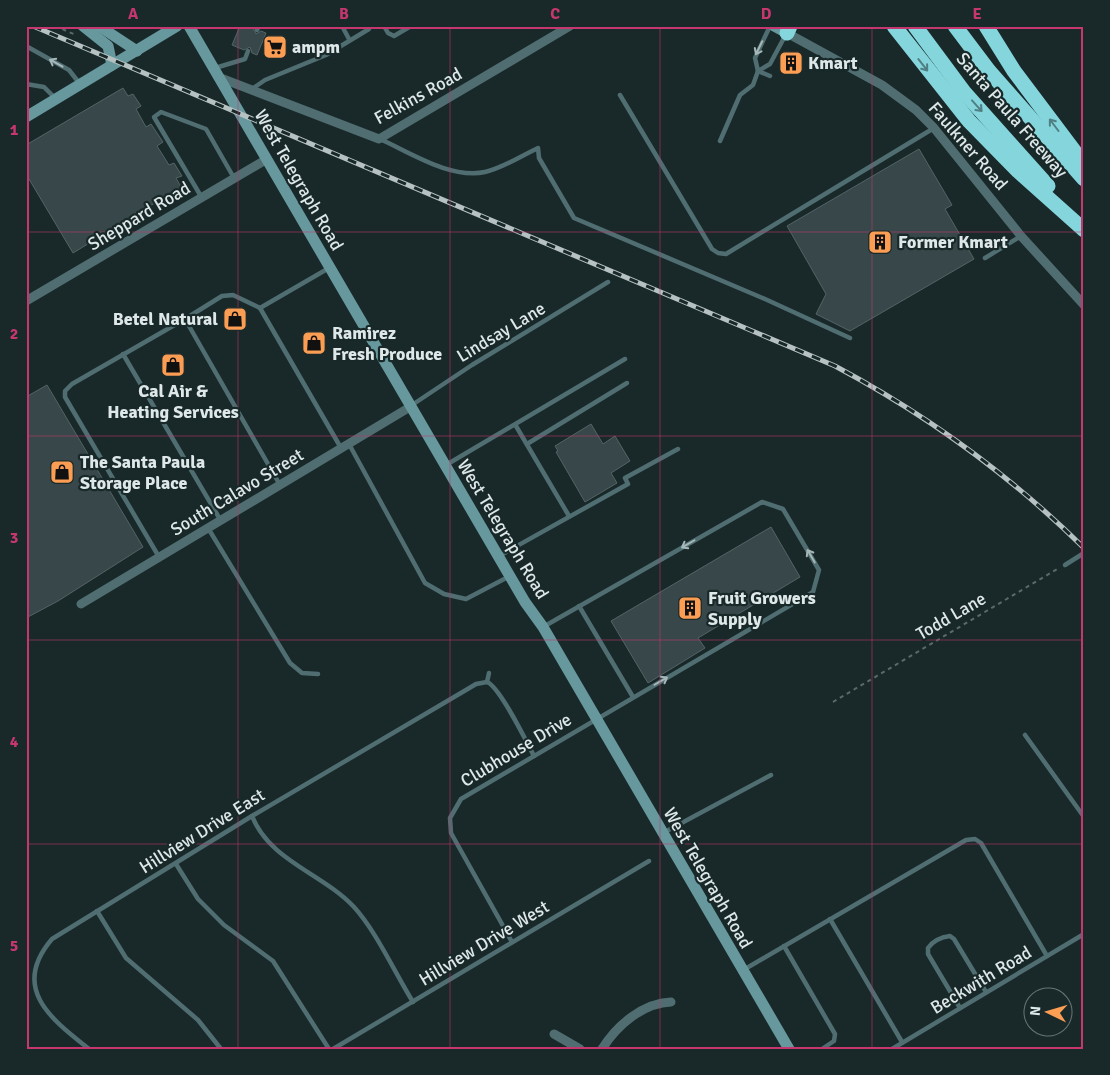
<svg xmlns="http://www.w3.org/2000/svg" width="1110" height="1075" font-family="Signika,sans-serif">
<rect width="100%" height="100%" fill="#19292a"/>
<g fill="#38484a" stroke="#536466">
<path d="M240 26 253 28 256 34 261 31 266 33 257 55 252 53 250 47 244 50 232 45Z"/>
<path d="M123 88 128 96 133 94 141 106 136 109 146 127 151 124 163 142 157 146 169 165 174 163 182 176 176 178 181 187 73 253 26 174V145Z"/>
<path d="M919 149 952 205 945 209 974 259 850 331 816 314 826 294 787 226Z"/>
<path d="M47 385 143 547 58 601 26 618V397Z"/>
<path d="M591 424 603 444 615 436 630 461 611 473 617 483 585 502 556 452 558 451 555 446Z"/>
<path d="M771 527 800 577 698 638 705 648 648 683 611 621Z"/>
</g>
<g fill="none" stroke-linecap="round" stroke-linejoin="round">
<g stroke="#5b696a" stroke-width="2" stroke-dasharray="4 4" stroke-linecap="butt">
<path d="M55 26 76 35"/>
<path d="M833 702 1059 568"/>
</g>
<g stroke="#506e71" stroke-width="4.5">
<path d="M342 26 349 39"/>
<path d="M384 26 388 33 394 36 411 26"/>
<path d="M257 30 259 26"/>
<path d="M26 46 69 70 80 84"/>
<path d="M215 68 245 59 248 51"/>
<path d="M758 71 770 64 785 36"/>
<path d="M758 71 770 76"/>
<path d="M26 84 44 87 55 98"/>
<path d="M252 89 265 80 326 55 369 29V26"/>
<path d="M620 95 712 249 718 253 726 254 934 128"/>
<path d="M380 139C411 153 450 179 485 172 503 168 521 156 538 148L539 158 574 218 765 299 850 338"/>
<path d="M720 141 740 95 753 85 758 71 755 58 770 26"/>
<path d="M202 198 154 117 161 112 206 129 234 178"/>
<path d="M985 258 1021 236"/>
<path d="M260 308 329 268"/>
<path d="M185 319 222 296 233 295 260 308 341 448"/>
<path d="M123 354 221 521"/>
<path d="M412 405 472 365 608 282"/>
<path d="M516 426 569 516"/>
<path d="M349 444 425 583 444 594 466 599 508 577"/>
<path d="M527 444 627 383"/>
<path d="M446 465 625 359"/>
<path d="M208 528 290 663 302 673 318 674"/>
<path d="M499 556 628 484 625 478 678 449"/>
<path d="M159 557 65 397V391L72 384 185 319 280 485"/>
<path d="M1065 565 1084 553"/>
<path d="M579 606 633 697"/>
<path d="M487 682C500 687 526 741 534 756"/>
<path d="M487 682 489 673"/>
<path d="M1025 735 1084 817"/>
<path d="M252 816C270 861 322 873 354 907 376 931 395 973 413 1002"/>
<path d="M663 833 771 775"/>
<path d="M176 864 198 899 224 925 273 961 329 1049"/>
<path d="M97 911 126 958 198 1020 221 1049"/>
<path d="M830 919 902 1042"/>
<path d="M512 942 451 833 450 818 461 799 813 592 819 570 783 509 762 502 543 627"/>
<path d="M784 946 835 1034 834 1041 822 1049"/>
<path d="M745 969 966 840 975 839 981 843 1047 956"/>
<path d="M960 1008 928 954V948C933 941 942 937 950 936L954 939 986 992"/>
<path d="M89 1049C51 1019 10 988 52 939L252 816 466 690 476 684 487 682"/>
<path d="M333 1049 649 861"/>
<path d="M892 1049 1084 934"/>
</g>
<g stroke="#506e71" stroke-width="9">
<path d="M787 33 882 85 916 110 934 128 1021 236 1084 305"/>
<path d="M218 77 379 139 570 26"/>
<path d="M26 301 267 159"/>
<path d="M81 604 410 407"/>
<path d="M554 1034 580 1049"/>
<path d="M602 1049C617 1025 643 1003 671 1002"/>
</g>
<g stroke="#66989d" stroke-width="11">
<path d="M83 26 108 46 112 65"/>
<path d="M99 26 137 51"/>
<path d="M189 26 525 602 543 627 789 1049"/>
<path d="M774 26 787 33"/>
<path d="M26 117 177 26"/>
</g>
<g stroke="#85d5dc" stroke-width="15">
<path d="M894 26 969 121 1018 171 1084 230"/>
<path d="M915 26 964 92 1048 186"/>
<path d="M955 26 989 71 1084 179"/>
<path d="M986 26 1014 71 1084 164"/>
<path d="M787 33 790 26"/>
</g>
<g stroke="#b6c1c2" stroke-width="5">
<path id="rail" d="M33 26 835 366C927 415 1009 474 1084 548"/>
</g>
<use href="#rail" stroke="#19292a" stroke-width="3" stroke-dasharray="9" stroke-linecap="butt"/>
</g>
<defs><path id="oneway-shaft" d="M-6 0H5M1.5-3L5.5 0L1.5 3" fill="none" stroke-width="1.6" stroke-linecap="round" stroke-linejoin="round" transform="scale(1.25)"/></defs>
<g stroke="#a5b7b9">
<use href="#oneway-shaft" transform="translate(759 48) rotate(116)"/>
<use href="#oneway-shaft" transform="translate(56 63) rotate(-151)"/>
<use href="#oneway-shaft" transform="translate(688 544) rotate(150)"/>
<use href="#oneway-shaft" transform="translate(811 556) rotate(-120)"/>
<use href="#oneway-shaft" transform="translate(661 681) rotate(-30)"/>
</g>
<g stroke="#4f7f83">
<use href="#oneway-shaft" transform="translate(923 65) rotate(52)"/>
<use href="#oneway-shaft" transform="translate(977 106) rotate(48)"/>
<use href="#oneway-shaft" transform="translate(1054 125) rotate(-127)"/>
</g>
<path fill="none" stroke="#c63770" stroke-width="1" stroke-opacity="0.55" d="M238 26V1049M450 26V1049M660 26V1049M872 26V1049M26 232H1084M26 436H1084M26 640H1084M26 844H1084"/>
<defs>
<g id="supermarket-square" transform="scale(1.25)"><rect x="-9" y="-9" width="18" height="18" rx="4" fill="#fc9d54" stroke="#19292a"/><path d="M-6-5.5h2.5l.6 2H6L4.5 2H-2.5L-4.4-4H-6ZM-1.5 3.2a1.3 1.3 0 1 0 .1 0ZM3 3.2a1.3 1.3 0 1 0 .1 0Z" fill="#111"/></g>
<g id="building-square" transform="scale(1.25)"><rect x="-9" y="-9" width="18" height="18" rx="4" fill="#fc9d54" stroke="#19292a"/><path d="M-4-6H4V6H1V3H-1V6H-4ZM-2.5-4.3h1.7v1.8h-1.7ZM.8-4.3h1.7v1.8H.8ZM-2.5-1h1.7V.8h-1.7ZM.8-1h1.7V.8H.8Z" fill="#111"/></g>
<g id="shop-square" transform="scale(1.25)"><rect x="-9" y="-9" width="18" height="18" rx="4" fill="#fc9d54" stroke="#19292a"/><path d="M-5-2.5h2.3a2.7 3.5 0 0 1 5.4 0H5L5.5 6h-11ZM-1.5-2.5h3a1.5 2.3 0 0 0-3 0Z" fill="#111"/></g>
</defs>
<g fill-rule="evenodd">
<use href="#supermarket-square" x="275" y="47"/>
<use href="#building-square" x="791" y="63"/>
<use href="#building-square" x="880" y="242"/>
<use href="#shop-square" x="235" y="319"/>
<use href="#shop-square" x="314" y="343"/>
<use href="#shop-square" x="173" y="365"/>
<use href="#shop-square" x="62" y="472"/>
<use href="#building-square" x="690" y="608"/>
</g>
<g text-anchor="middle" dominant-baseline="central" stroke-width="4.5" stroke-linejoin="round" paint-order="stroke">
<g font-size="18" font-weight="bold" fill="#dee8e9" stroke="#19292a" text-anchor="start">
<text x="292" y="47">ampm</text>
<text x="808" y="63">Kmart</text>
<text x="898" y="242">Former Kmart</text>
<text x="218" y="319" text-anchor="end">Betel Natural</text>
<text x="332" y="333">Ramirez<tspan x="332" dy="21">Fresh Produce</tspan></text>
<text x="173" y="391" text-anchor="middle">Cal Air &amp;<tspan x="173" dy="21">Heating Services</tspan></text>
<text x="80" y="462">The Santa Paula<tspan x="80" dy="21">Storage Place</tspan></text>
<text x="708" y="598">Fruit Growers<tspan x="708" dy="21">Supply</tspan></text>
</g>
<g font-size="18" fill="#dee8e9" stroke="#19292a">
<text transform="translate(418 96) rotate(-29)">Felkins Road</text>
<text transform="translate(1012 115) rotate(49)">Santa Paula Freeway</text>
<text transform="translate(968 146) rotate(49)">Faulkner Road</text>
<text transform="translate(299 180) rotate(60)">West Telegraph Road</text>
<text transform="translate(139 216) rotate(-31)">Sheppard Road</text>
<text transform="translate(501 332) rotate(-31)">Lindsay Lane</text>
<text transform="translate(237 492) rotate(-31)">South Calavo Street</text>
<text transform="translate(503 529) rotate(59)">West Telegraph Road</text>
<text transform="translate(951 616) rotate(-30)">Todd Lane</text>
<text transform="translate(516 750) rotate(-31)">Clubhouse Drive</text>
<text transform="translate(202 831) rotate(-32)">Hillview Drive East</text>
<text transform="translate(708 878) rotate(60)">West Telegraph Road</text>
<text transform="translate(484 943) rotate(-31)">Hillview Drive West</text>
<text transform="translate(981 980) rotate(-31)">Beckwith Road</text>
</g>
</g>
<rect width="1110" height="1075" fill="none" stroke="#19292a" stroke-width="55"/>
<g transform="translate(1048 1012) rotate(275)"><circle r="24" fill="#19292a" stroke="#687576"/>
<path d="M0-4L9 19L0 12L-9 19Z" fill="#fc9d54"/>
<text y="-8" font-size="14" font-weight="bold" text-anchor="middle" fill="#dee8e9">N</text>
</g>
<rect x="28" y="28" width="1054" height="1020" fill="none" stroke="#c63770" stroke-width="2"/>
<g font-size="16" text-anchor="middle" font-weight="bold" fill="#c63770">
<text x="133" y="19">A</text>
<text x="344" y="19">B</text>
<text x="555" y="19">C</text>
<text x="766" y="19">D</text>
<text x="977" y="19">E</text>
<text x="14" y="135">1</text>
<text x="14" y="339">2</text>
<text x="14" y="543">3</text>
<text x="14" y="747">4</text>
<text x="14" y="951">5</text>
</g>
</svg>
